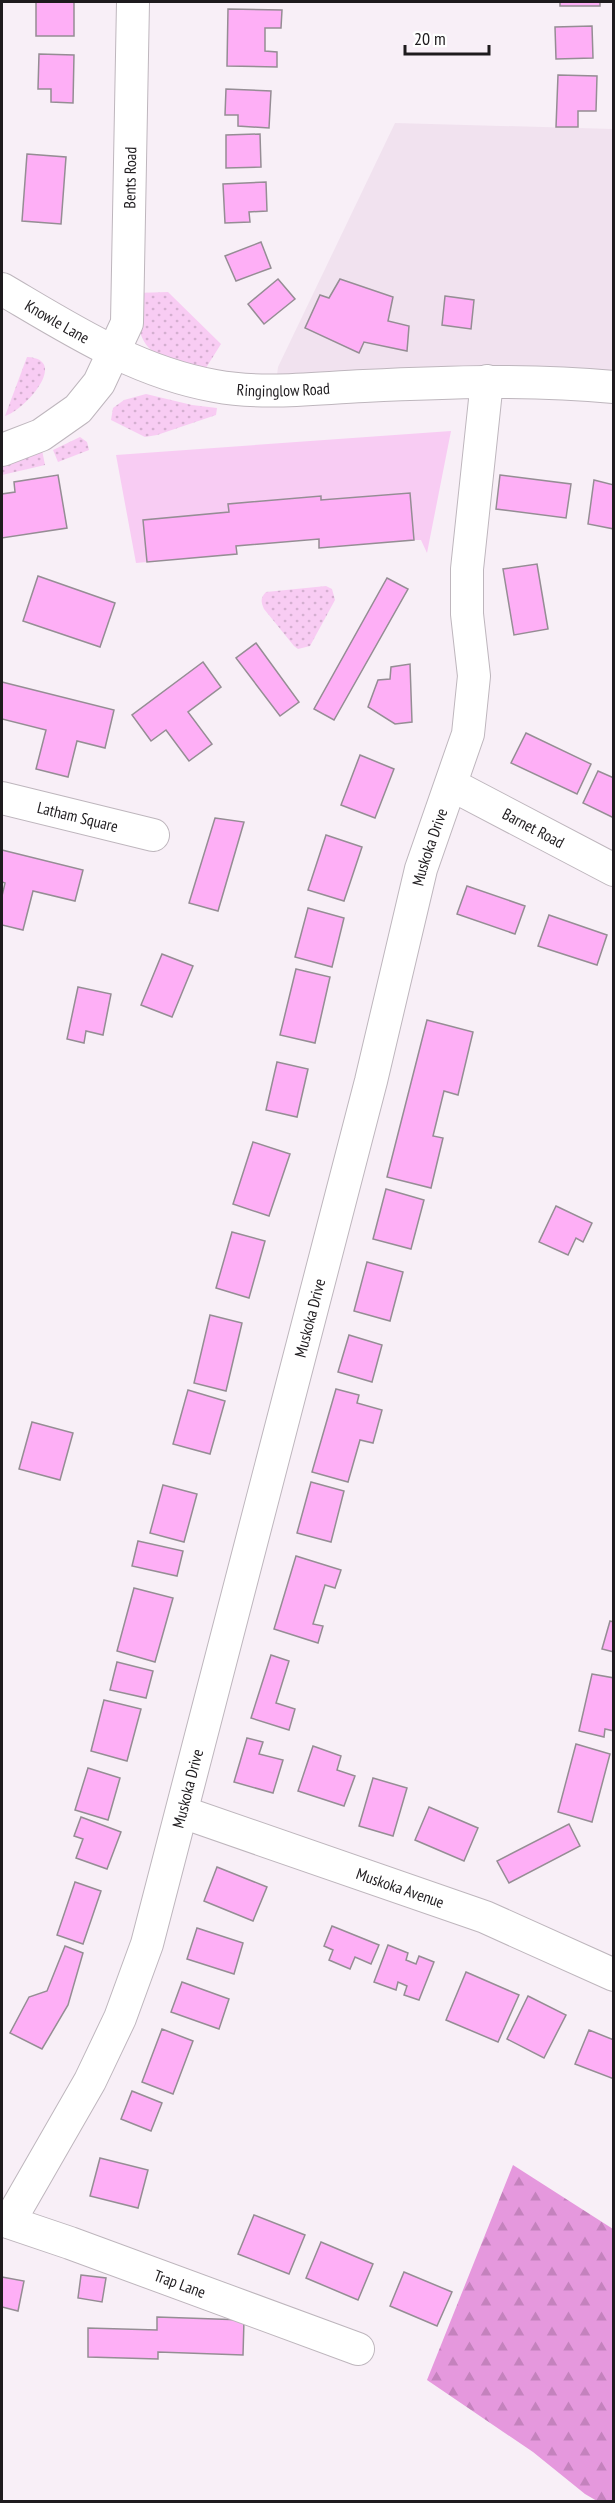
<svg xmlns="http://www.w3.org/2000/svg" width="615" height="2503" font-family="'PT Sans Narrow',sans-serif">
<defs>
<pattern id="grass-dots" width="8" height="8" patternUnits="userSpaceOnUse" patternTransform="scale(1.5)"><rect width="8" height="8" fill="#f8ccf3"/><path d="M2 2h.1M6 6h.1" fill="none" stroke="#d4afd0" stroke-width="1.8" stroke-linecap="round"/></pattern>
<pattern id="forest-firs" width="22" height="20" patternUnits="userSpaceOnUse" patternTransform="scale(1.5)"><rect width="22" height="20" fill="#e598dd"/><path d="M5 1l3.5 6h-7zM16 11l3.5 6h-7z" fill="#c482bd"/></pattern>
</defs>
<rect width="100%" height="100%" fill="#f8eff7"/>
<path fill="#f1e2ef" d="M395 123 613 129V387L275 390 278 367Z"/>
<g fill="url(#grass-dots)">
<path d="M168 292 221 344 204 371C151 355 136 354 136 293Z"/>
<path d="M27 357C70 359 25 410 5 416Z"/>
<path d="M146 394 192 405 217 408 216 415 157 435 145 437 111 420 113 408 124 400Z"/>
<path d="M80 437 87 442 89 450 58 462 53 450Z"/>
<path d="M42 450 45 465 2 475V465Z"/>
<path d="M326 586 332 589 335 600 310 646 298 649 294 646 264 609C261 602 260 598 266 592Z"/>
</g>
<path fill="url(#forest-firs)" d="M513 2165 613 2229V2501H597L585 2494 533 2452 427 2380Z"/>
<path fill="#f8ccf3" d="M451 431 427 553 421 540H414L410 493 321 500 320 496 228 504 229 512 144 520 147 562 136 563 116 455Z"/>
<g fill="#feaff6" stroke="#958d94" stroke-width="1.5">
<rect x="36" y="2" width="38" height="34"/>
<rect x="560" y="2" width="40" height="4"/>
<path d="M228 9 282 10 281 28H265V51L277 52V67L227 66Z"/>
<path d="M592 26 593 58 556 59 555 27Z"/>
<path d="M39 54 74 55 73 103 51 102V89H38Z"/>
<path d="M558 75 597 76 596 111H578V127H556Z"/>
<path d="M226 89 271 91 269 128 238 126V115H225Z"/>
<path d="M260 134 261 167 226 168V135Z"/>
<path d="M27 154 66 157 61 224 22 221Z"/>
<path d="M266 182 267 211 249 212 250 222 225 223 223 184Z"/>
<path d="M261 242 271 268 236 281 225 256Z"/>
<path d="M278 279 295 299 264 324 248 304Z"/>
<path d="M340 279 393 297 388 321 409 326 407 351 364 342 359 353 305 328 320 295 329 298Z"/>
<path d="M445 296 474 300 471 329 442 325Z"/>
<path d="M58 475 67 528 2 538V494L15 492 14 482Z"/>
<path d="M500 475 571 484 566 518 496 509Z"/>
<path d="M594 480 614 485V529L588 524Z"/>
<path d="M410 493 414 540 319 548V539L236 546 237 554 147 562 143 520 229 512 228 504 321 496V500Z"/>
<path d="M537 564 548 629 514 635 503 569Z"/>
<path d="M38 576 115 603 100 647 23 621Z"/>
<path d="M387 578 408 589 334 720 314 709Z"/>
<path d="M256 643 299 702 280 716 236 658Z"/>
<path d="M203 662 221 687 188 712 212 744 189 761 166 730 151 741 132 715Z"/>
<path d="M410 664 412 722 395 724 368 707 378 680 390 679 391 667Z"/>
<path d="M2 682 114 710 105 748 77 741 68 777 36 769 46 730 2 719Z"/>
<path d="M526 733 591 764 577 794 511 763Z"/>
<path d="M360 755 394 769 375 818 341 805Z"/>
<path d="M598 771 614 778V818L583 803Z"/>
<path d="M215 818 244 822 218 911 189 903Z"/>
<path d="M326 835 362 847 344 901 308 890Z"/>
<path d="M2 850 83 870 75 901 33 891 23 930 2 925V896L5 883 2 882Z"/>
<path d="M467 886 525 906 515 934 457 914Z"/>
<path d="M308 908 344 918 332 967 295 957Z"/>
<path d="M549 915 607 935 597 965 538 946Z"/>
<path d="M162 954 193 966 172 1017 141 1005Z"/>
<path d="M296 969 330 977 315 1043 280 1035Z"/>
<path d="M78 987 111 994 103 1035 86 1031 84 1043 67 1039Z"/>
<path d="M427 1020 473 1032 458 1095 444 1091 433 1136 443 1138 431 1188 387 1177Z"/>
<path d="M277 1062 308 1069 297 1117 266 1110Z"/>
<path d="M253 1142 290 1154 269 1216 233 1204Z"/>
<path d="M386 1189 424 1200 411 1249 373 1239Z"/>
<path d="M556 1206 592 1223 583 1242 576 1238 568 1255 539 1242Z"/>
<path d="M232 1232 265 1241 249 1298 216 1288Z"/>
<path d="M367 1262 403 1272 390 1321 354 1311Z"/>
<path d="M210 1315 242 1323 226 1391 194 1383Z"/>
<path d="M349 1335 382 1345 372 1382 338 1372Z"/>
<path d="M336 1389 359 1395 357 1403 382 1410 373 1443 360 1440 348 1482 312 1472Z"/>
<path d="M188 1390 225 1401 210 1454 173 1444Z"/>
<path d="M32 1422 73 1433 60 1480 19 1469Z"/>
<path d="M311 1482 344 1491 331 1542 297 1533Z"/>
<path d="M163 1485 197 1494 184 1542 150 1533Z"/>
<path d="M138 1541 183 1551 177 1576 132 1566Z"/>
<path d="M296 1556 341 1570 335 1588 325 1585 313 1624 323 1626 318 1643 274 1629Z"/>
<path d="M134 1588 173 1598 155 1662 117 1651Z"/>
<path d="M610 1621 614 1622V1652L602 1649Z"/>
<path d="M271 1655 289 1661 276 1703 295 1709 289 1730 251 1718Z"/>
<path d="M117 1662 153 1671 146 1698 110 1690Z"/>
<path d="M592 1674 614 1678V1731L605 1729 604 1737 579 1731Z"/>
<path d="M104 1700 141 1709 127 1761 91 1751Z"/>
<path d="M247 1738 263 1742 259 1754 283 1760 273 1793 234 1782Z"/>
<path d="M576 1744 610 1754 592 1822 558 1812Z"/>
<path d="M313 1746 341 1756 337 1770 355 1776 344 1806 298 1791Z"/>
<path d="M88 1768 120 1778 108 1820 75 1810Z"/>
<path d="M373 1778 407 1788 393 1836 359 1826Z"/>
<path d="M429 1807 478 1828 464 1861 415 1840Z"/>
<path d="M81 1817 121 1832 107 1869 76 1858 83 1839 74 1836Z"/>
<path d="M569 1824 580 1846 509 1883 497 1861Z"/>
<path d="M217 1867 267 1887 253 1921 204 1901Z"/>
<path d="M75 1882 101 1891 83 1944 57 1935Z"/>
<path d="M332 1926 379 1945 371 1964 355 1957 350 1969 329 1960 333 1950 324 1946Z"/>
<path d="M197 1928 243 1943 234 1974 187 1959Z"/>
<path d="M388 1945 408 1953 406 1960 416 1964 419 1956 434 1962 419 2000 404 1995 407 1986 398 1982 396 1990 374 1982Z"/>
<path d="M65 1946 83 1953 68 2005 42 2049 10 2033 29 1997 47 1991Z"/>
<path d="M466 1972 519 1995 498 2042 446 2020Z"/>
<path d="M182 1982 229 1999 219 2029 171 2012Z"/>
<path d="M528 1996 566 2015 544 2058 507 2039Z"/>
<path d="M162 2029 193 2041 173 2094 142 2082Z"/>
<path d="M589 2030 614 2040V2079L575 2064Z"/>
<path d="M132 2091 162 2103 151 2131 121 2119Z"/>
<path d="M100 2158 148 2170 138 2208 90 2196Z"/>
<path d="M254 2215 305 2235 289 2274 238 2254Z"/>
<path d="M321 2242 373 2264 358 2300 306 2278Z"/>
<path d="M404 2272 452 2292 437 2326 390 2306Z"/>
<path d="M81 2275 106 2278 102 2302 78 2298Z"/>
<path d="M2 2277 24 2281 18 2311 2 2307Z"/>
<path d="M157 2317 244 2320 243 2355 158 2352V2359L88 2357V2328L157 2330Z"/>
</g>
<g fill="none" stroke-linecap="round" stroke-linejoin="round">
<g stroke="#beb6bd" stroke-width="34">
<g id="minor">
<path id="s1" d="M2 289C70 329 136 372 215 386 263 395 316 388 364 386 448 382 530 379 614 387"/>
<path id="s2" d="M2 450 41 435 78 409 99 383 127 323 133 2"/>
<path id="s3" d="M452 785 614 870"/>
<path id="s4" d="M2 798 153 835"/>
<path id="s5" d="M182 1812 485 1917 614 1975"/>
<path id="s6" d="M2 2220 70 2243 358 2349"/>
<path id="s7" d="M9 2222 90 2081 120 2018 147 1944 371 1081 421 869 468 734 474 676 467 614V569L487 381"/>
</g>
</g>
<use href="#minor" stroke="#fff" stroke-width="32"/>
</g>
<g text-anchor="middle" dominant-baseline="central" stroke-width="6" stroke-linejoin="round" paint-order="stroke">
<g font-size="16" fill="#1e1b1e" stroke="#fff">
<text stroke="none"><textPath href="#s2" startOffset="332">Bents Road</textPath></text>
<text stroke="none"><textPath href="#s1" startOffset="64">Knowle Lane</textPath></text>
<text stroke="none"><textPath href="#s1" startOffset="304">Ringinglow Road</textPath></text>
<text stroke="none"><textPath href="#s4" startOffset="78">Latham Square</textPath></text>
<text stroke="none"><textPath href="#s3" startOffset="92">Barnet Road</textPath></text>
<text stroke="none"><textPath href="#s7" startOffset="1444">Muskoka Drive</textPath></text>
<text stroke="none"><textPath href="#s7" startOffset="958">Muskoka Drive</textPath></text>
<text stroke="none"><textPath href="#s7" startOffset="472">Muskoka Drive</textPath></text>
<text stroke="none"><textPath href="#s5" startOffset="231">Muskoka Avenue</textPath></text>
<text stroke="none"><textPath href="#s6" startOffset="189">Trap Lane</textPath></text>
</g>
</g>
<rect width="615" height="2503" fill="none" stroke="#1e1b1e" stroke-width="6"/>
<path d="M405 45v9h84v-9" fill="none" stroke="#1e1b1e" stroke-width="3"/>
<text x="414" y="45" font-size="18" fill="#1e1b1e" stroke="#ffffff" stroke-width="4.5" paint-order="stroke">20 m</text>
</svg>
